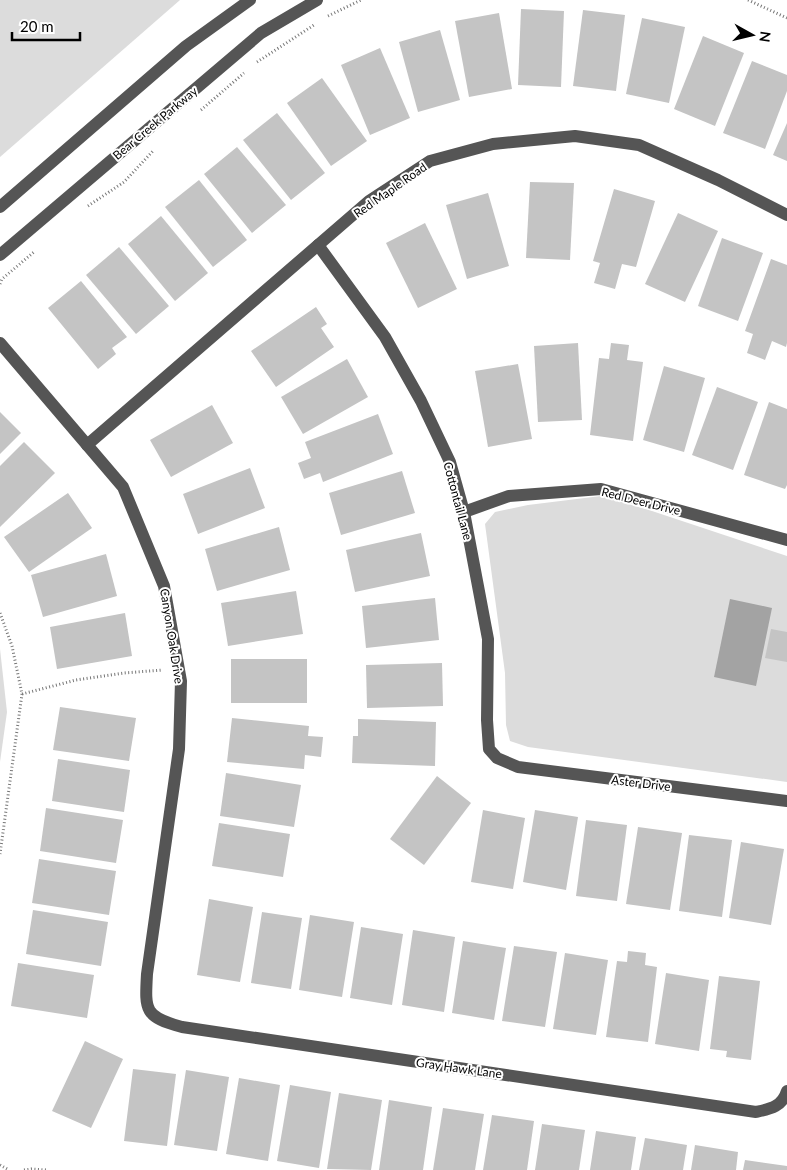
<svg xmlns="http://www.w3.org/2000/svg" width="787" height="1170" font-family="Lato,sans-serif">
<rect width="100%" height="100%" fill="#fff"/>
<g fill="#dcdcdc">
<path d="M0 0H180L0 157Z"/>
<path d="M601 496 652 511 787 556V782L528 747 510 741 506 725 505 673 485 524 495 512 528 505Z"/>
<path d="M0 649 7 712 0 762Z"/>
</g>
<path fill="#a3a3a3" d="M730 599 772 608 756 686 714 677Z"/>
<g fill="#c4c4c4">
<path d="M521 9 564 11 561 87 518 85Z"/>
<path d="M583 10 625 15 616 91 573 86Z"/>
<path d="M499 13 512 89 469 97 455 21Z"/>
<path d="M642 18 685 27 669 103 626 94Z"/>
<path d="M440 30 460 100 418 112 399 42Z"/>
<path d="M703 36 744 53 715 126 674 109Z"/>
<path d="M380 48 410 118 370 135 341 65Z"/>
<path d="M752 61 787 75V91L765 149 723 133Z"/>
<path d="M322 78 367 141 331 166 287 103Z"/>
<path d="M277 113 325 173 291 200 243 140Z"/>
<path d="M787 123V161L773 155Z"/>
<path d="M237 147 286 205 252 233 204 174Z"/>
<path d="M199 180 247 240 213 267 165 207Z"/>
<path d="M530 182 574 183 570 260 526 258Z"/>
<path d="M614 189 655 201 636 267 622 264 615 289 594 283 600 263 593 261Z"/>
<path d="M488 193 509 266 467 279 446 205Z"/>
<path d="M678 213 718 231 685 302 645 284Z"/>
<path d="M161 216 208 273 175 301 128 244Z"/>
<path d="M425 223 457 289 418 308 386 243Z"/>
<path d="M722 238 763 253 738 321 698 306Z"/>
<path d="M119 247 169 306 136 334 86 275Z"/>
<path d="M771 259 787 265V343L786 347 772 341 765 360 747 353 753 334 745 331Z"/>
<path d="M81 281 127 337 112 348 116 354 98 369 48 308Z"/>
<path d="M316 307 327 324 321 328 334 347 276 387 251 351Z"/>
<path d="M578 343 582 420 538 422 534 346Z"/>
<path d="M611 343 629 345 627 360 643 362 633 441 590 435 599 358 609 359Z"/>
<path d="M347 359 368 397 303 434 281 397Z"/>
<path d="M518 364 532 439 488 447 475 371Z"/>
<path d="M664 366 705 378 684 452 643 440Z"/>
<path d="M717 387 758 402 733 470 692 455Z"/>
<path d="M769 402 787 409V485L785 489 744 475Z"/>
<path d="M212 405 233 443 171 477 150 440Z"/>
<path d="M0 412 21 433 0 454Z"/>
<path d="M378 414 393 454 323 482 320 473 304 479 298 463 311 458 305 442Z"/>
<path d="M24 442 55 473 0 527V466Z"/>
<path d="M250 468 265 508 198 534 183 494Z"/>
<path d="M402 471 415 513 341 535 329 493Z"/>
<path d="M68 493 92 528 29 572 4 537Z"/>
<path d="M279 527 290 570 217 591 205 549Z"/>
<path d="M421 533 430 576 355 592 346 550Z"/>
<path d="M106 554 117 596 43 617 31 575Z"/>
<path d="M296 591 303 634 228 646 221 603Z"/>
<path d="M435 598 439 640 366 648 362 606Z"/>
<path d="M125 613 132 656 57 669 50 627Z"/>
<path d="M771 629 787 632V662L765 658Z"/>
<rect x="231" y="659" width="76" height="44"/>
<path d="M442 663 443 706 367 708 366 665Z"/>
<path d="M60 707 136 718 129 761 53 750Z"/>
<path d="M232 718 309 726 308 736 323 737 321 757 305 755 304 769 227 762Z"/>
<path d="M358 719 436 722 435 766 352 763 353 736H358Z"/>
<path d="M58 759 130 770 124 812 52 801Z"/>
<path d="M226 773 301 785 294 827 220 816Z"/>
<path d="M437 776 471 803 424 865 390 839Z"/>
<path d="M46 808 123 820 116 863 40 851Z"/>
<path d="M483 810 525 818 513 889 471 882Z"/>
<path d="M535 810 578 817 566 890 523 882Z"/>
<path d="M586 820 627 825 617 901 576 896Z"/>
<path d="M219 823 290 834 283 877 212 866Z"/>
<path d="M638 827 682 833 670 910 626 904Z"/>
<path d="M689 835 732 840 722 917 679 911Z"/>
<path d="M741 842 784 849 771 925 729 918Z"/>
<path d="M39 859 116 871 109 915 32 903Z"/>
<path d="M209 899 253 907 240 982 197 975Z"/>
<path d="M33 910 108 922 101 966 26 954Z"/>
<path d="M262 912 302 918 291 989 251 983Z"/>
<path d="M310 915 354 922 342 997 299 990Z"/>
<path d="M361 927 403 934 392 1005 350 998Z"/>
<path d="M413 930 455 937 444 1012 402 1005Z"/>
<path d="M463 941 506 948 494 1020 452 1013Z"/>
<path d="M514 946 557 952 545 1027 502 1021Z"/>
<path d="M628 951 646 953 645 965 657 967 648 1042 606 1037 617 961 627 962Z"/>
<path d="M565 953 608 960 596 1035 553 1029Z"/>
<path d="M18 963 94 975 87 1018 11 1006Z"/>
<path d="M666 973 709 980 699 1051 655 1044Z"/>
<path d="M719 976 760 981 751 1060 726 1057 727 1051 710 1049Z"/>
<path d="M85 1041 123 1059 91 1128 52 1111Z"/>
<path d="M133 1069 176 1074 167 1146 124 1141Z"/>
<path d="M186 1070 229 1077 217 1151 174 1145Z"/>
<path d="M239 1078 280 1085 268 1161 226 1154Z"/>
<path d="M290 1085 331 1092 319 1168 277 1161Z"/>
<path d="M339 1093 382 1100 371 1170 327 1169Z"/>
<path d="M389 1100 432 1107 423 1170H379Z"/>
<path d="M443 1108 484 1114 475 1170H433Z"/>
<path d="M492 1115 534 1121 527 1170H483Z"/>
<path d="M542 1124 585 1130 579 1170H535Z"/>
<path d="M596 1131 636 1137 631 1170H590Z"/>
<path d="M645 1138 687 1145 683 1170H639Z"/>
<path d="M695 1145 738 1152 736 1170H691Z"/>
<path d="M745 1160 787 1166V1170H743Z"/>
</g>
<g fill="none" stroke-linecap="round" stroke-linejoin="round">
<g stroke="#777" stroke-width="3" stroke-dasharray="1 2.5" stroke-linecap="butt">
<path d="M748 0 787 18"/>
<path d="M328 16 361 0"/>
<path d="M257 62 314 25"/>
<path d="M201 110 244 73"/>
<path d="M88 206 124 182 153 151"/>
<path d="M0 284 2 279 34 252"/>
<path d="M0 613 12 646 22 694 0 854"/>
<path d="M22 694 76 680 124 673 163 670"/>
<path d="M0 1165 9 1170"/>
<path d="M24 1170 31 1169 47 1170"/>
</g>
<g stroke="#555" stroke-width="12">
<path d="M0 207 186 46 250 0"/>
<path d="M318 245 385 337 421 401 450 462 464 512 488 639 487 720 489 749 497 758 518 767 787 801"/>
<path d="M0 255 261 33 317 0"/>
<path d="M0 343 123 487 164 586 181 681 179 749 147 974C145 1010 144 1017 182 1027L756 1112C770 1109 782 1107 787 1091"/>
<path d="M87 445 369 201 430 161 493 144 575 136 639 145 718 180 787 215"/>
<path d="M464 512 509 496 601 489 787 540"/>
</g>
</g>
<g text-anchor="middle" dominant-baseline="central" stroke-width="4" stroke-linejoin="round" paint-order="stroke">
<g font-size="12" fill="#000" stroke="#fff">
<text transform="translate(155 123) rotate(-40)">Bear Creek Parkway</text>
<text transform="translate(390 190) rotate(-35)">Red Maple Road</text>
<text transform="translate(458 501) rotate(75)">Cottontail Lane</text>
<text transform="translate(641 501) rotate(14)">Red Deer Drive</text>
<text transform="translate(172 636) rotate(81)">Canyon Oak Drive</text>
<text transform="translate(641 783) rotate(7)">Aster Drive</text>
<text transform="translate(459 1068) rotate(8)">Gray Hawk Lane</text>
</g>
</g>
<g transform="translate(752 35) rotate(98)" stroke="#ffffff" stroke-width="4" paint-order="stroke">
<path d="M0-4L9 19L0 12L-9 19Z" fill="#000000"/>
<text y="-8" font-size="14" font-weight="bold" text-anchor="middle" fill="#000000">N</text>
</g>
<path d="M12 32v8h68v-8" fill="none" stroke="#000000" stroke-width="2.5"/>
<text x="20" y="32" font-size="15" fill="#000000" stroke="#ffffff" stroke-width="4" paint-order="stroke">20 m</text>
</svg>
